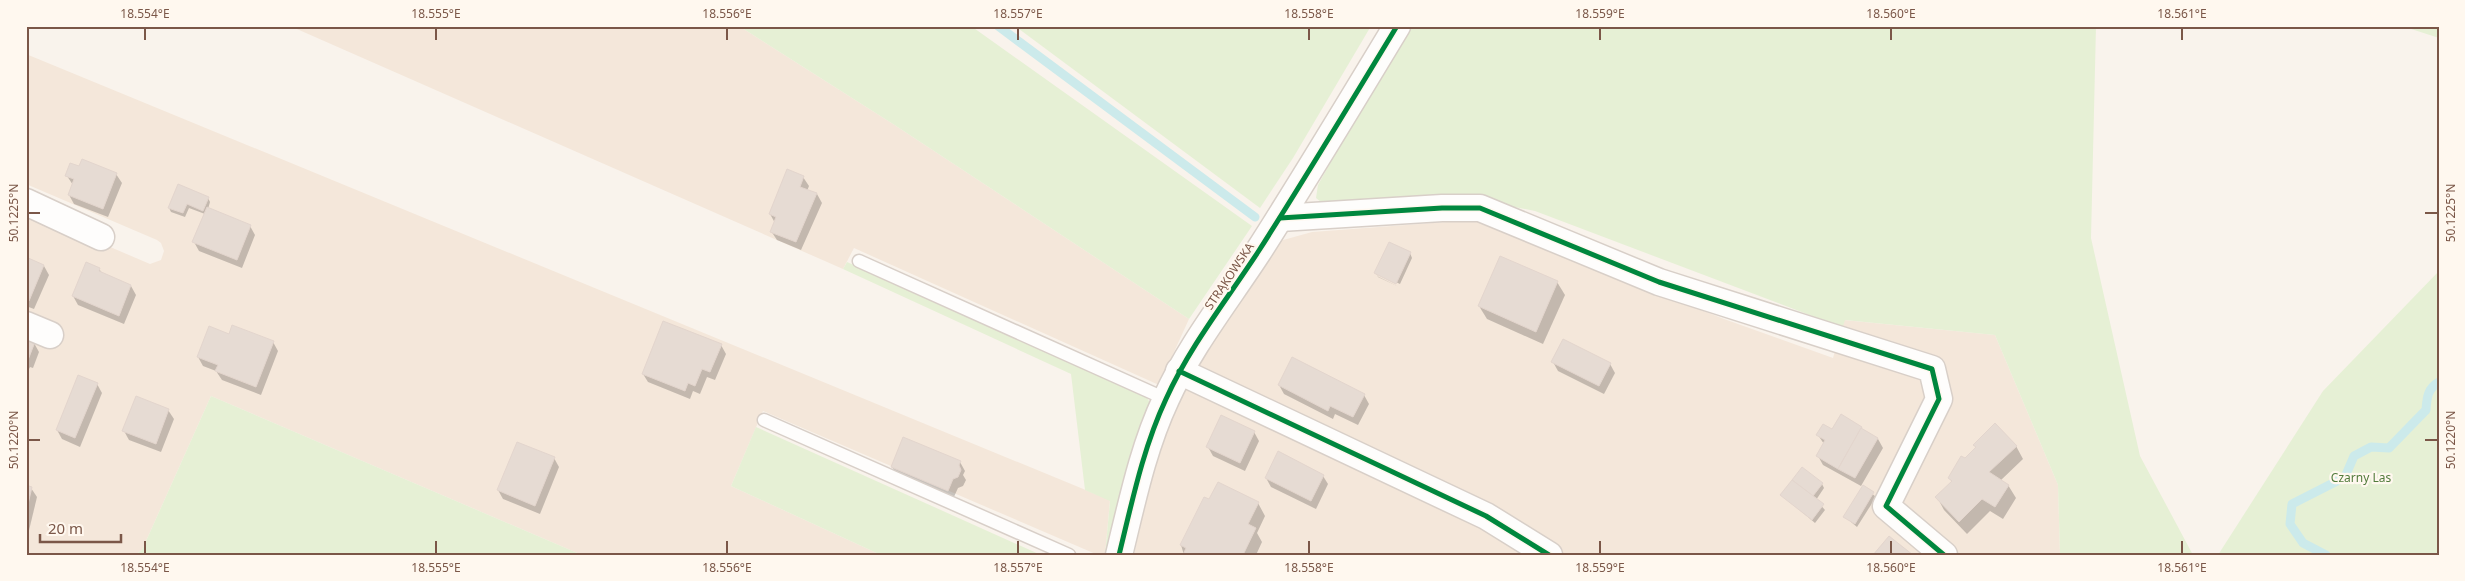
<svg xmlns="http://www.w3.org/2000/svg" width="2465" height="581" font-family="'Noto Sans',sans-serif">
<rect width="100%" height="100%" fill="#f9f3ec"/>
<g fill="#f4e7da">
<path d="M290 26H739L893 124 1189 319 1159 385 854 248 843 269Z"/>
<path d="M26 54 1110 500 1105 555H1098L763 411 731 486 881 555H582L211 396 142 550 135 555H26V211L150 264 161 260 164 251 161 243 157 240 26 184Z"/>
<path d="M1473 220 1724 319 1833 358 1844 320 1995 335 2058 485 2060 555H1134L1149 487 1182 384 1276 242 1312 232Z"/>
</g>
<g fill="#e6f0d5">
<path d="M739 26H971L1252 226 1189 319 893 124Z"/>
<path d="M1015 26H1371L1293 158 1260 208Z"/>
<path d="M1406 26H2096L2091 238 2140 456 2193 555H2060L2058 485 1995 335 1845 320 1842 329 1828 322 1535 211 1465 197 1326 206 1316 198 1318 185Z"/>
<path d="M2402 26H2439V38Z"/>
<path d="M847 262 1146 396 1153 408 1108 555H1105L1110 501 1085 490 1071 374 843 269Z"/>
<path d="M2439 271V555H2218L2323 391Z"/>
<path d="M211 396 582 555H135L142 550Z"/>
<path d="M756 427 1041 555H881L731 486Z"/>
</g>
<g fill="#0003">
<path d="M116 174 122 183 108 217 74 204 69 195 73 185 67 176Z"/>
<path d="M803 177 809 186 807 191 817 194 822 203 801 250 777 240 771 231 775 223 770 214Z"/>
<path d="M208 198 210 202 208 209 250 226 255 235 242 268 199 251 194 242 205 214 189 208 185 217 171 212 169 208Z"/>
<path d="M1410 253 1412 258 1400 284 1377 273V276L1399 287 1378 277 1376 273Z"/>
<path d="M26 258 44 266 49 275 34 309 26 306Z"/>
<path d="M99 269 103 274 131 286 136 295 124 324 78 305 73 296Z"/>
<path d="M1557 282 1565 295 1543 344 1487 319 1479 306Z"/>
<path d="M230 335 273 342 278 351 261 395 222 380 216 371 203 366 198 357Z"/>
<path d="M26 340 34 343 39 352 33 368 30 367 26 375Z"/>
<path d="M721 345 726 354 715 380 707 377 700 394 693 391 690 399 648 382 643 374Z"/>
<path d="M1553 362 1610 364 1615 373 1604 394 1558 371Z"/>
<path d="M97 384 102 393 80 447 62 439 57 430Z"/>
<path d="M1279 385 1364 395 1369 404 1358 425 1335 414 1333 419 1284 394Z"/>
<path d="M168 410 174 419 161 452 129 440 124 431Z"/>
<path d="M1841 416 1878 439 1883 448 1861 486 1823 465 1818 456 1824 444 1818 435 1832 431Z"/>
<path d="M1254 432 1259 441 1245 471 1213 456 1208 447Z"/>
<path d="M1975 445 2016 446 2023 459 2000 481 2008 485 2016 498 2003 519 1990 511 1967 534 1944 510 1937 497 1952 483 1950 478 1977 448Z"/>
<path d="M554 458 559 467 540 514 503 499 498 490Z"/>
<path d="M960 462 965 471 963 475 966 480 963 486 958 488 953 499 897 476 892 467Z"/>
<path d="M1323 476 1328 484 1316 509 1271 487 1266 478Z"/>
<path d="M1822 484 1824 488 1816 500 1825 510 1815 523 1782 495Z"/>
<path d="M26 487 31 488 37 497 26 543Z"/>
<path d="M1864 487 1876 497 1857 527 1845 517Z"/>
<path d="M1210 501 1258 503 1265 516 1257 533 1262 542 1256 555H1184L1181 545Z"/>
</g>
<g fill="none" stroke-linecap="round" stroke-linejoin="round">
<g stroke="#cceaeb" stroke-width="9">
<path d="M998 26 1255 217"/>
<path d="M2326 555 2303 543 2290 524 2292 504 2345 477 2354 456 2371 447 2389 448 2426 410C2427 398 2427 389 2439 382"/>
</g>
</g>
<g fill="#e6dbd3" stroke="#e3d5cd">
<path d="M82 159 117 173 103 209 68 195 74 179 65 176 70 163 79 166Z"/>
<path d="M787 169 804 176 800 187 817 193 796 242 770 232 776 217 769 214Z"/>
<path d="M178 184 209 197 203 211 187 204 183 213 168 208Z"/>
<path d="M207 207 251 225 237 260 192 242Z"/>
<path d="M1389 242 1411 252 1396 284 1374 273Z"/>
<path d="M1500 256 1558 281 1536 332 1478 306Z"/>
<path d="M26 257 44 265 29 301 26 300Z"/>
<path d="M86 262 100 268 99 271 131 285 119 316 72 296Z"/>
<path d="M663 321 722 344 710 372 702 369 695 386 688 383 685 391 642 374Z"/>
<path d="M232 325 274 341 256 387 215 371 218 365 197 357 209 326 229 334Z"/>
<path d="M26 339 35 342 28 360 26 359Z"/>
<path d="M1563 339 1611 363 1599 386 1551 362Z"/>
<path d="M1292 357 1365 394 1353 417 1330 406 1328 411 1278 385Z"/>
<path d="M78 375 98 383 75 438 56 430Z"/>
<path d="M136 396 169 409 156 444 122 431Z"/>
<path d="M1841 414 1862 427 1838 469 1816 456 1825 440 1816 435 1823 424 1832 429Z"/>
<path d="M1221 415 1255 431 1240 463 1206 447Z"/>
<path d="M1995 423 2017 446 1989 472 2009 485 1995 507 1982 499 1959 522 1935 497 1952 481 1948 478 1961 456 1965 458 1976 447 1973 445Z"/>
<path d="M1861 428 1878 438 1855 478 1838 469Z"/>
<path d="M903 437 961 461 959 465 961 470 958 477 953 479 948 491 891 467Z"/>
<path d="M517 442 555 457 535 506 497 490Z"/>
<path d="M1278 451 1324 475 1311 501 1265 478Z"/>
<path d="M1802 467 1823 483 1813 496 1792 480Z"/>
<path d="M1792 480 1824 504 1812 520 1780 495Z"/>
<path d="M1218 482 1259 502 1248 524 1256 528 1243 555H1183L1186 548 1180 545 1204 497 1209 499Z"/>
<path d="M26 485 32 487 26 513Z"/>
<path d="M1863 485 1874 492 1855 524 1843 517Z"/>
<path d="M1889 536 1913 555H1873Z"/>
</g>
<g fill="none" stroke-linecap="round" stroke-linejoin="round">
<g stroke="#d8cfc8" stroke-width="15">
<g id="lane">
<path d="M859 261 1166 399"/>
<path d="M764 420 1069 555"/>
</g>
</g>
<g stroke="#d8cfc8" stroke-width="29">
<g id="street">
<path d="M26 202 101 237"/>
<path d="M1280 218 1442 208H1480L1659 282 1932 369 1939 399 1886 506 1944 555"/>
<path d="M26 325 50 335"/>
<path d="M1179 371 1486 516 1549 555"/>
<path d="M1119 555C1132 502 1143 448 1166 399 1190 346 1226 301 1258 252 1306 177 1351 102 1397 26"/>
</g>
</g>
<use href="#lane" stroke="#fefdfc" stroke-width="12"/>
<use href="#street" stroke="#fefdfc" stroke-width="26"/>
<g stroke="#fff8ef" stroke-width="8">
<g id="cycleway">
<path d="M1280 218 1442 208H1480L1659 282 1932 369 1939 399 1886 506 1944 555"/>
<path d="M1179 371 1486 516 1549 555"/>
<path d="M1119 555C1132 502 1143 448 1166 399 1190 346 1226 301 1258 252 1306 177 1351 102 1397 26"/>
</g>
</g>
<use href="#cycleway" stroke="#00873e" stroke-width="5"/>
</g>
<path fill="none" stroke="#7b5748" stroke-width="2" d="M145 28V40M436 28V40M727 28V40M1018 28V40M1309 28V40M1600 28V40M1891 28V40M2182 28V40M28 213H40M2425 213H2438M28 440H40M2425 440H2438M145 541V554M436 541V554M727 541V554M1018 541V554M1309 541V554M1600 541V554M1891 541V554M2182 541V554"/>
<g text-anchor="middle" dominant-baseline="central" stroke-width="4.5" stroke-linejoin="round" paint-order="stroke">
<g font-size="12" fill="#7b5748" stroke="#fff8ef">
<text transform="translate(1229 276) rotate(-56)">STRĄKOWSKA</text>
</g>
<g font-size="12" fill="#527b3c" stroke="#fff8ef">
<text x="2361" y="477">Czarny Las</text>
</g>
</g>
<rect width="2465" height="581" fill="none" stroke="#fff8ef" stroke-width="55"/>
<path d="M40 534v8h81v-8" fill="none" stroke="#7b5748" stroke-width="2.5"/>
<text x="48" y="534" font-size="15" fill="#7b5748" stroke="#fff8ef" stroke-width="4" paint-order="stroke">20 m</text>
<rect x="28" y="28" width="2410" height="526" fill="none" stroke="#7b5748" stroke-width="2"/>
<g font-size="12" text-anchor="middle" fill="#7b5748">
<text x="145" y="18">18.554°E</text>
<text x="436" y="18">18.555°E</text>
<text x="727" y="18">18.556°E</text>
<text x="1018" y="18">18.557°E</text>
<text x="1309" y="18">18.558°E</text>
<text x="1600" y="18">18.559°E</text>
<text x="1891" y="18">18.560°E</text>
<text x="2182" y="18">18.561°E</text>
<text transform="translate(14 213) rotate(-90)" y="4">50.1225°N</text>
<text transform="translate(2451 213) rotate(-90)" y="4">50.1225°N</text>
<text transform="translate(14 440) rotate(-90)" y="4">50.1220°N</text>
<text transform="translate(2451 440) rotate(-90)" y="4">50.1220°N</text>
<text x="145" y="572">18.554°E</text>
<text x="436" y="572">18.555°E</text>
<text x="727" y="572">18.556°E</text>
<text x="1018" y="572">18.557°E</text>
<text x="1309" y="572">18.558°E</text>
<text x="1600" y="572">18.559°E</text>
<text x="1891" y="572">18.560°E</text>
<text x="2182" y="572">18.561°E</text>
</g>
</svg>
